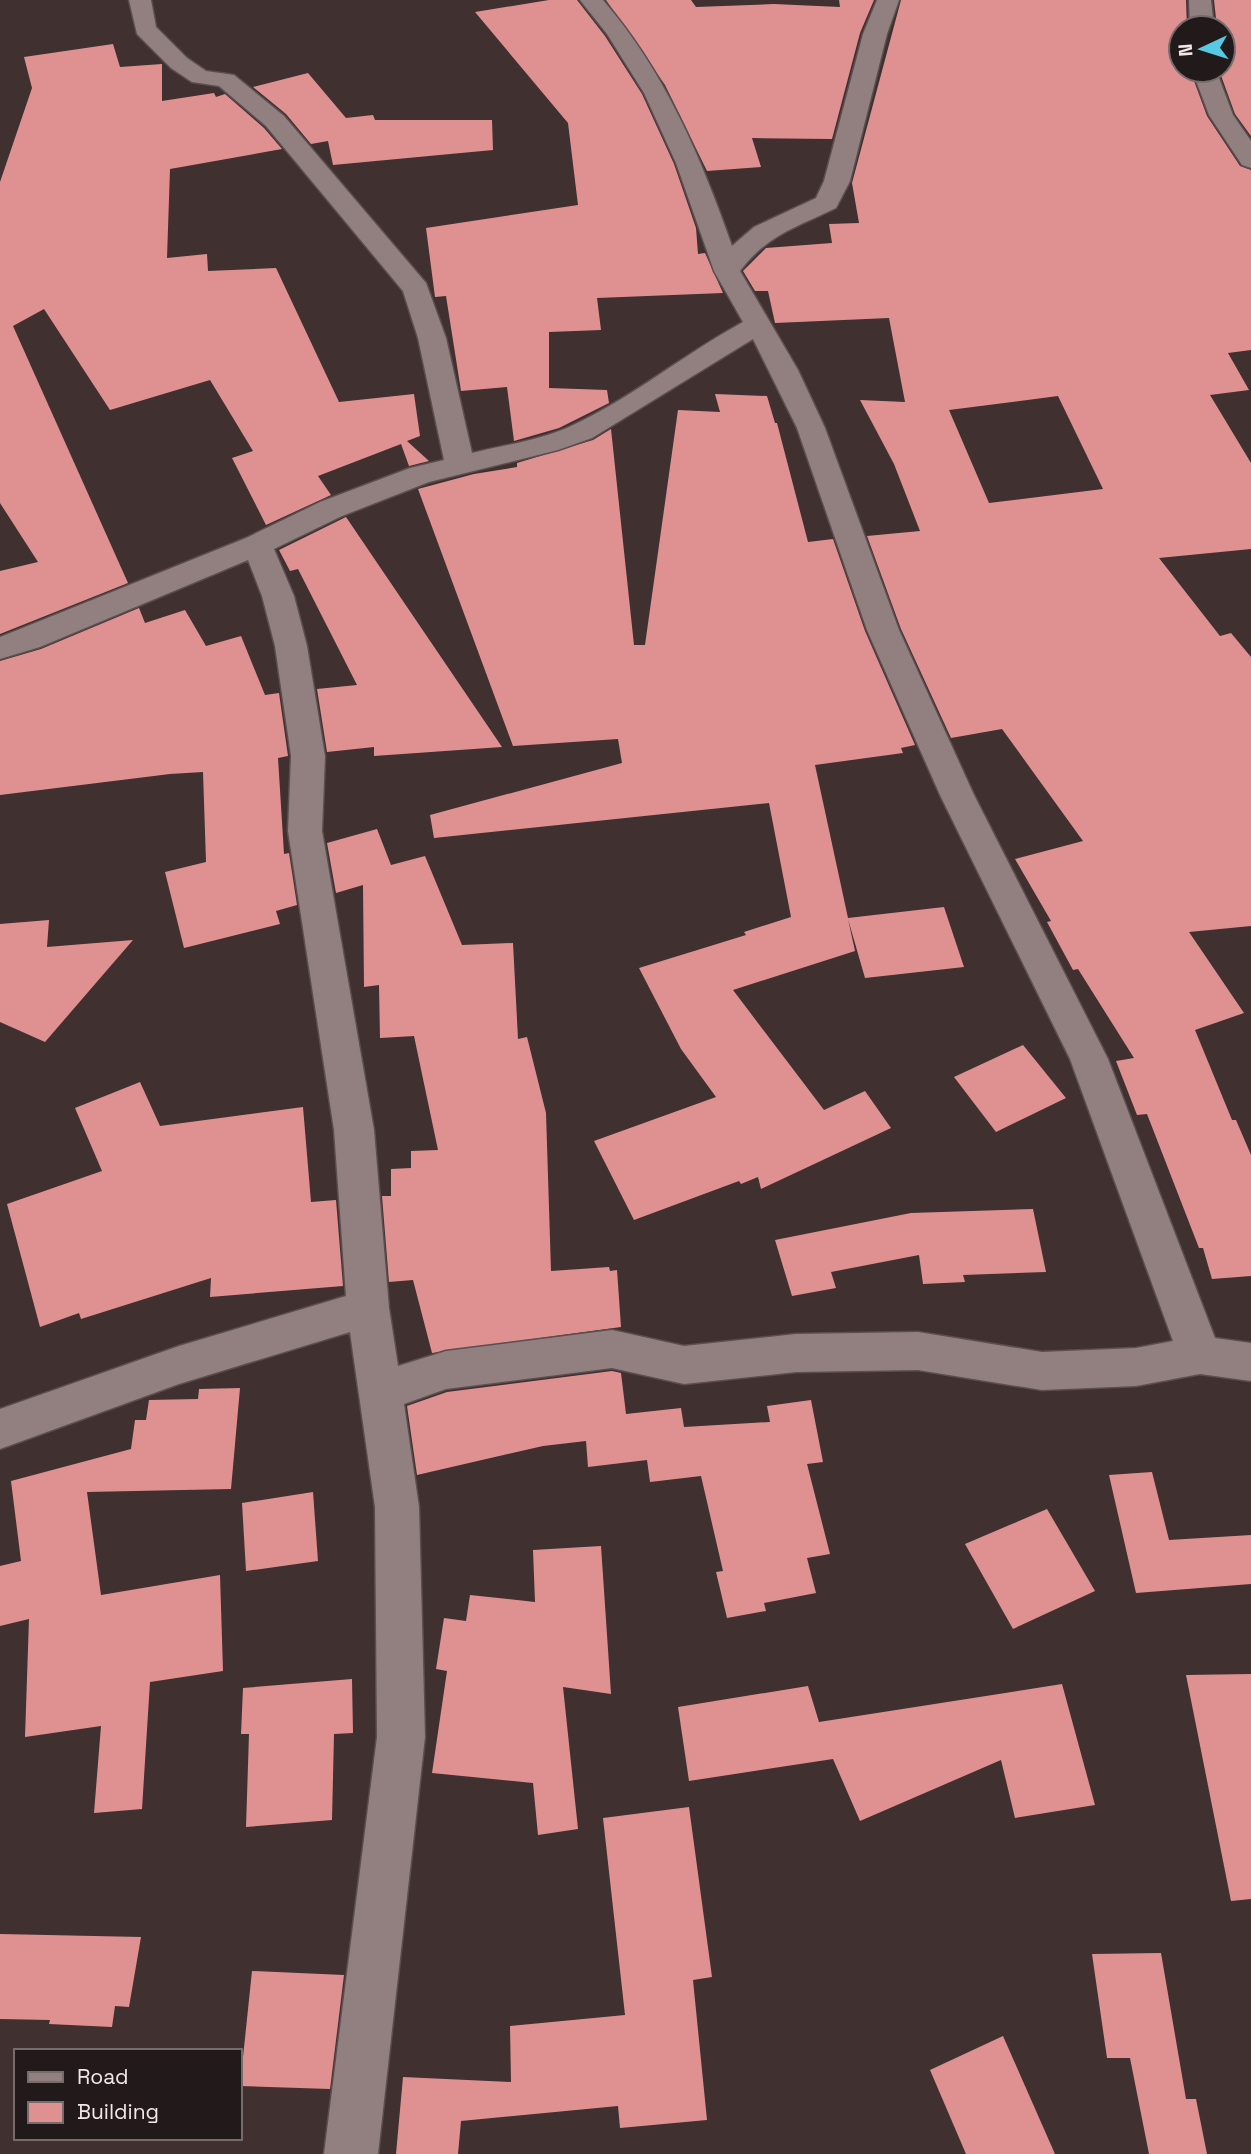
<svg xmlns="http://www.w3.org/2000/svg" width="1251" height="2154" font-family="'Space Grotesk',sans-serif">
<rect width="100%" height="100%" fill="#403030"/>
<g fill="#df9192" fill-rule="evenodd">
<path d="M549 0H577L605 36 642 94 674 164 696 228 698 254 705 253 723 293 597 298 601 330 549 332V388L607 390 609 403 559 428 514 441 507 387 461 391 446 296 435 297 426 228 578 205 568 123 475 12Z"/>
<path d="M606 0H691L696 7 774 4 840 7 839 0H874L860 33 832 139 752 138 761 167 707 171 665 85Z"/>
<path d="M901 0H1186L1187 28H1181V70H1190L1207 116 1240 166 1251 170V350L1228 353 1249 390 1210 395 1251 463V549L1159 558 1220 636 1231 633 1251 657V926L1189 932 1244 1013 1195 1030 1232 1120H1236L1251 1155V1276L1212 1279 1203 1248H1199L1147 1114 1137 1115 1116 1061 1134 1058 1078 969 1073 970 1047 922 1051 921 1015 859 1083 841 1002 729 951 738 901 629 867 536 920 531 894 464 860 400 905 402 889 318 775 323 768 291H755L743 271 766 248 832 243 829 224 859 223 852 183ZM1058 396 1103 489 989 503 949 410Z"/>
<path d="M1214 0H1251V136L1235 114 1219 70H1223V28H1217Z"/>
<path d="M113 44 120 67 162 64V101L214 93 216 97 225 94 264 128 282 149 170 169 167 258 207 254 208 271 276 268 339 402 414 394 420 436 407 441 429 461 409 466 401 444 318 476 331 495 266 525 232 458 253 451 210 380 110 410 44 309 13 326 128 583 0 634V571L38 562 0 503V182L32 88 24 57Z"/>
<path d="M308 73 346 118 373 115 375 120H492L493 150 333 165 328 141 311 144 286 114 253 87Z"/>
<path d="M715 394 767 396 775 423H777L808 542 833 539 865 631 915 745 901 748 903 753 815 765 848 918 944 907 964 967 865 978 848 919 855 951 733 990 824 1110 865 1091 891 1128 761 1189 758 1177 741 1184 739 1181 634 1220 594 1141 716 1097 681 1049 639 968 746 935 744 932 791 917 769 803 434 838 430 815 622 763 618 739 513 746 418 489 474 474 517 467V463L593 440 611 429 634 645H645L678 410 720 412Z"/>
<path d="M346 517 502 747 374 756V747L327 752 317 689 357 685 298 569 290 571 279 550Z"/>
<path d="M139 608 145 623 185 610 206 646 241 636 265 695 279 693 288 756 278 758 284 854 289 853 297 905 276 911 280 924 184 948 165 872 206 862 203 772 170 774 0 795V661L41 649Z"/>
<path d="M377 829 391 865 425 856 462 945 513 943 518 1039 527 1037 546 1113 551 1271 609 1267 610 1271 617 1270 621 1327 432 1353 413 1280 389 1282 382 1196H391V1169L411 1168V1151L438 1150 414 1036 380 1038 379 985 364 987 363 885 336 893 327 843Z"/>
<path d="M49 920 47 947 133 940 45 1042 0 1022V924Z"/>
<path d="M1023 1045 1066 1098 996 1132 954 1077Z"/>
<path d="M140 1082 160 1126 303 1107 311 1202 336 1200 343 1286 210 1297 211 1278 81 1319 79 1313 40 1327 7 1204 102 1171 75 1108Z"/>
<path d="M1033 1209 1046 1272 963 1275 965 1282 923 1284 919 1255 831 1272 836 1288 792 1296 775 1240 911 1213Z"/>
<path d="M612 1371 621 1373 626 1414 681 1408 684 1427 770 1422 767 1406 811 1400 823 1462 807 1464 830 1554 807 1558 816 1593 764 1603 766 1611 727 1618 716 1572 723 1571 701 1476 650 1482 647 1460 588 1467 586 1441 543 1446 417 1475 407 1406 447 1392Z"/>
<path d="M240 1388 231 1489 87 1492 101 1595 220 1575 223 1671 150 1682 142 1809 94 1813 101 1726 25 1737 29 1619 0 1626V1566L21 1561 11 1481 131 1449 135 1420H146L149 1400 198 1399 199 1389Z"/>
<path d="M1152 1472 1169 1540 1251 1535V1584L1136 1593 1109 1475Z"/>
<path d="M313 1492 318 1561 246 1571 242 1503Z"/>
<path d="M1047 1509 1095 1591 1013 1629 965 1544Z"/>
<path d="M601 1546 611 1694 563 1687 578 1829 538 1835 533 1783 432 1773 447 1671 436 1669 444 1618 466 1621 470 1595 535 1602 533 1550Z"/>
<path d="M1251 1674V1899L1231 1901 1186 1675Z"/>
<path d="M352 1679 353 1733 334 1734 332 1820 246 1827 249 1734H241L243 1688Z"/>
<path d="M1062 1684 1095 1805 1015 1818 1001 1760 860 1821 833 1759 689 1781 678 1707 808 1686 819 1722Z"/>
<path d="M689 1807 712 1977 693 1980 707 2120 620 2128 618 2106 461 2121 458 2154H396L403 2077 511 2082 510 2026 625 2015 603 1818Z"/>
<path d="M0 1934 141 1937 129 2007 115 2006 112 2027 49 2024 50 2020 0 2019Z"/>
<path d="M1161 1953 1186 2099H1196L1207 2154H1149L1130 2058H1107L1092 1954Z"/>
<path d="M252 1971 344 1975 330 2089 240 2086Z"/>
<path d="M1003 2036 1055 2154H966L930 2070Z"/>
</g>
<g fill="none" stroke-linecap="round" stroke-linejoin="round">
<g stroke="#5b4e4e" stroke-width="3">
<g id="minor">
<path d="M129 0H151L156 27 187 58 206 71 234 75 284 116 426 283 446 338 472 453C505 445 541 440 571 426 632 398 684 354 743 322L714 271 676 163 644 93 607 34 580 0H603C665 72 701 157 732 246L754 227 816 198 824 181 863 34 877 0H899L887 34 850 181 836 208C797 227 767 235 740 271L798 370 825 428 899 630 974 795 1108 1059 1215 1338 1251 1343V1381L1200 1374 1136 1386 1042 1390 918 1370 796 1372 684 1384 612 1368 446 1389 404 1404 419 1507 425 1737 378 2154H324L377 1737 375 1507 350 1332 179 1384 0 1449V1409L179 1346 346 1296 334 1130 288 831 291 756 275 646 262 596 248 560 40 647 0 659V637L246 538 320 502 410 468 444 460 418 338 403 291 266 126 219 86 192 82 171 68 137 34ZM753 339 797 428 867 630 940 795 1070 1059 1173 1341 1136 1348 1042 1352 918 1332 796 1334 684 1346 612 1330 446 1351 398 1366 389 1308 374 1130 322 831 325 756 307 646 294 596 274 549 342 516 429 482 558 450 592 438Z"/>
<path d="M1189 0H1211L1214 28H1190Z"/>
<path d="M1192 70H1216L1233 115 1251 141V168L1242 165 1209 115Z"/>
</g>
</g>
<use href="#minor" fill="#927f7f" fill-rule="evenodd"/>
</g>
<rect x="14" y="2049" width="228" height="91" fill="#221a1a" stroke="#766c6c" stroke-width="2"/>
<rect x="28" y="2072" width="35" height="10" fill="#927f7f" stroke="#766c6c" stroke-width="2"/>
<text x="77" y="2084" font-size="21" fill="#f3e8e8">Road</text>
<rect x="28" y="2102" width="35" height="21" fill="#df9192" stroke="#766c6c" stroke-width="2"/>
<text x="77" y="2119" font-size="21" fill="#f3e8e8">Building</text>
<g transform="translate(1202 49) rotate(266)"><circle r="33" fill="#221a1a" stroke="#766c6c" stroke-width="2"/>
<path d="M0-5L12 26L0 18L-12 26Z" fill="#58c9e3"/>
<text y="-10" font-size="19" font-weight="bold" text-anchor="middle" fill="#f3e8e8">N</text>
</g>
</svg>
